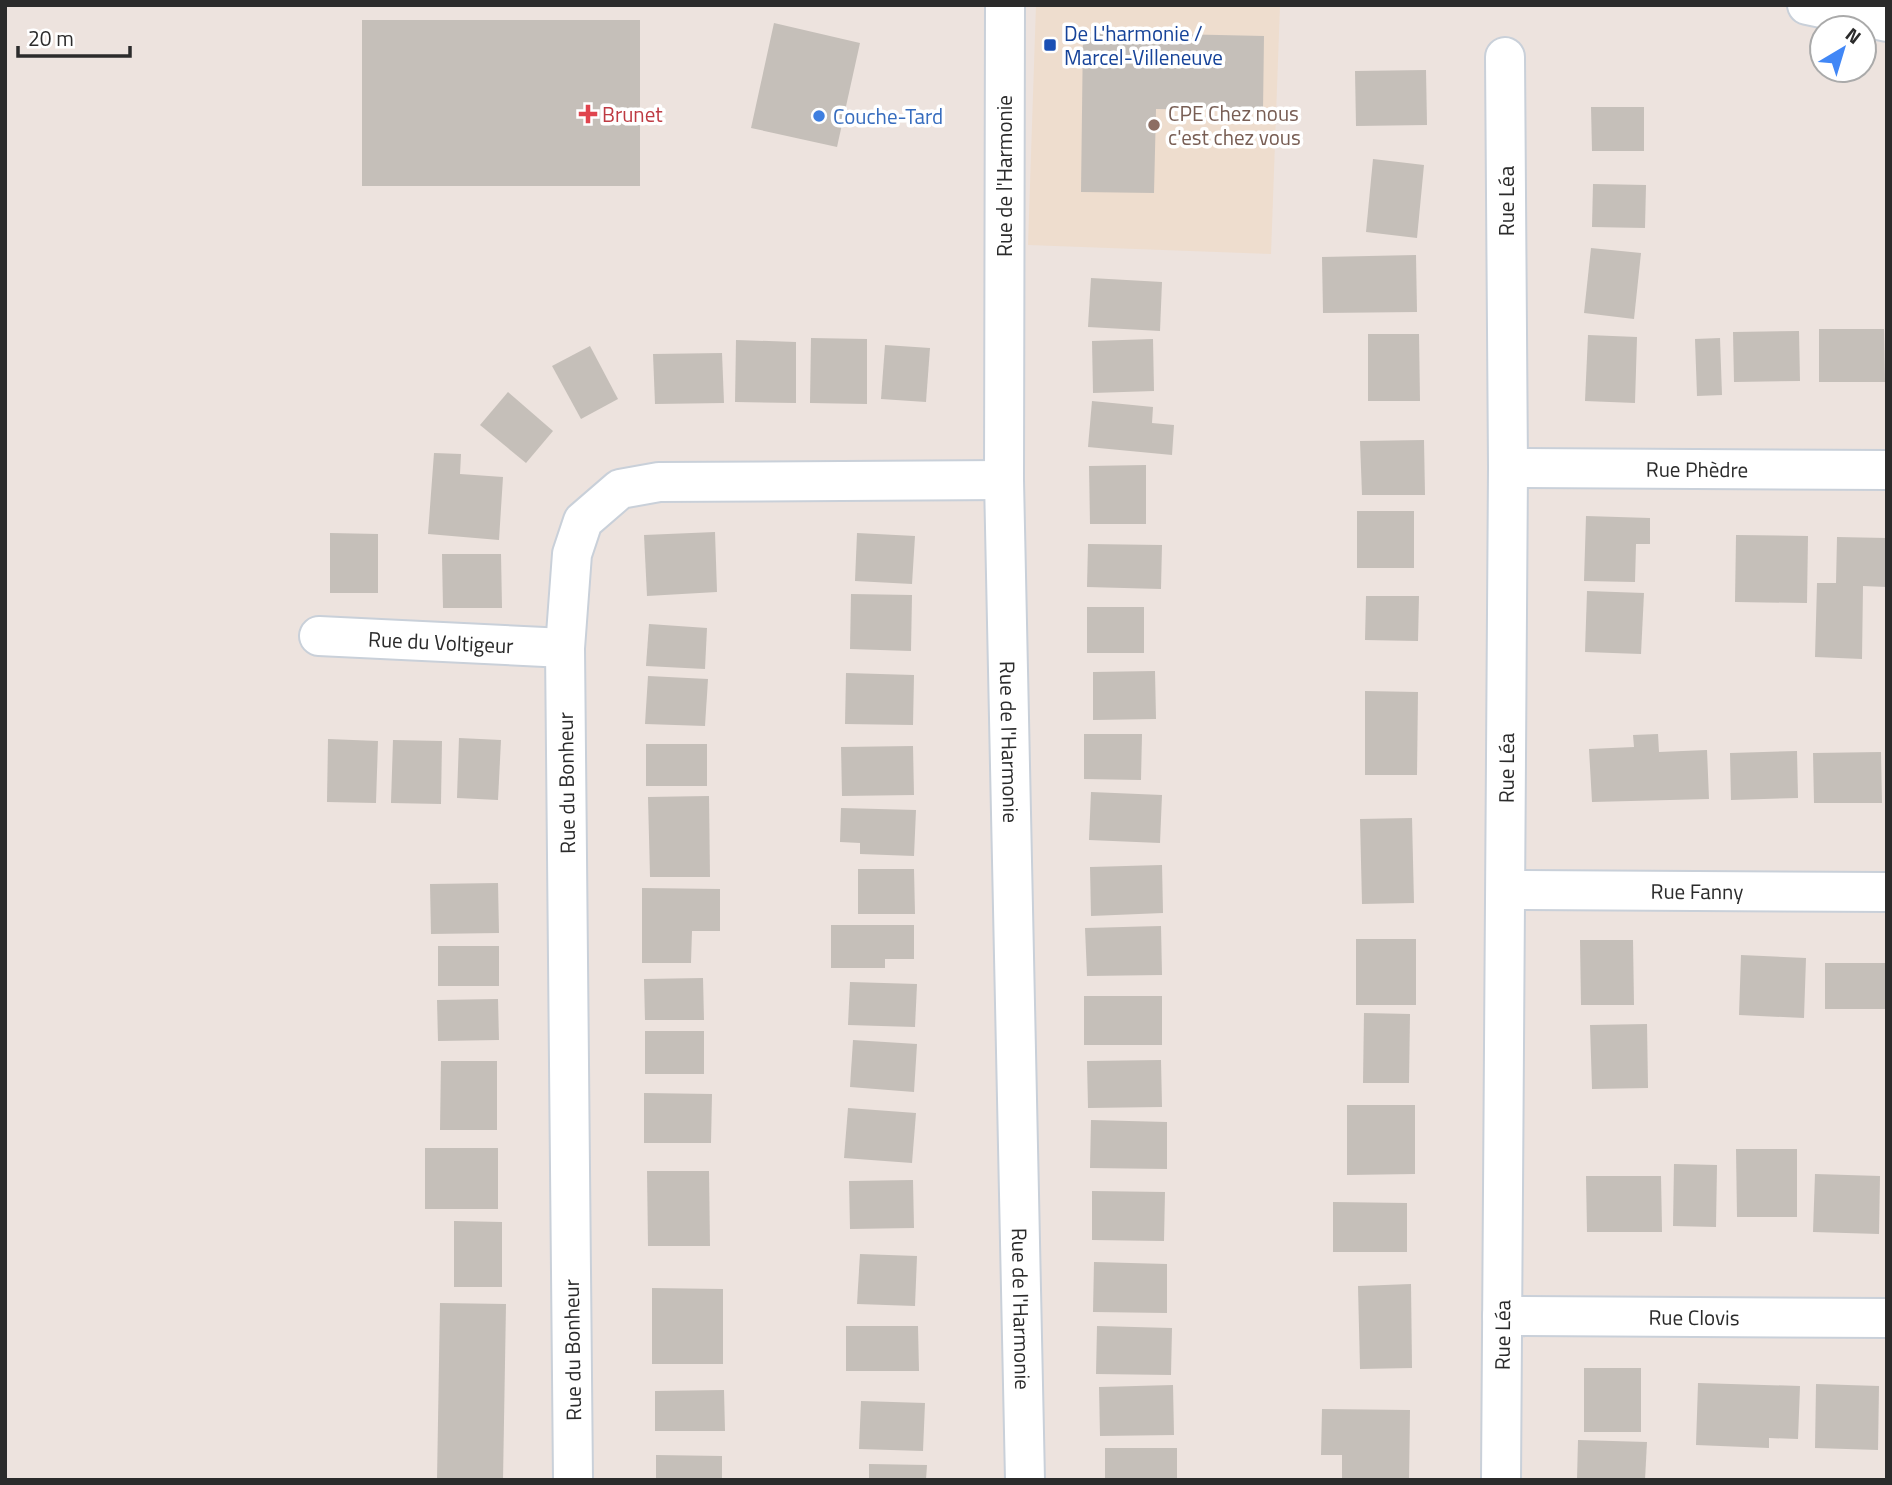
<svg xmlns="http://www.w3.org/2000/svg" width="1892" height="1485" font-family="'Titillium Web',sans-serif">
<rect width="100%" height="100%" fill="#ede3de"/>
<path fill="#eeddce" d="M1036 5H1280L1271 254 1028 245Z"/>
<g fill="#c5bfb9">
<rect x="362" y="20" width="278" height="166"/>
<path d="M774 23 860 43 837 147 751 128Z"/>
<path d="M1083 32 1264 36 1263 111 1156 109 1154 193 1081 192Z"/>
<path d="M1426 70 1427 125 1356 126 1355 71Z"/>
<path d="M1591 107H1644V151H1592Z"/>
<path d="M1373 159 1424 165 1417 238 1366 232Z"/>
<path d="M1593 184 1646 185 1645 228 1592 227Z"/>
<path d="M1591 248 1641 253 1634 319 1584 313Z"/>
<path d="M1416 255 1417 312 1323 313 1322 257Z"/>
<path d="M1091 278 1162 282 1160 331 1088 327Z"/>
<path d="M1819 329H1884L1885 382H1819Z"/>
<path d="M1799 331 1800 381 1734 382 1733 332Z"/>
<path d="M1368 334H1419L1420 401H1368Z"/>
<path d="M1588 335 1637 337 1635 403 1585 401Z"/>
<path d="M811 338 867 339V404L810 403Z"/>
<path d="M1720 338 1722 395 1697 396 1695 339Z"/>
<path d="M1153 339 1154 391 1093 393 1092 341Z"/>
<path d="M736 340 796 342V403L735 402Z"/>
<path d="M885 345 930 348 926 402 881 399Z"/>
<path d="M590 346 618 399 581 419 552 366Z"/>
<path d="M722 353 724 403 655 404 653 354Z"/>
<path d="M508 392 553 431 526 463 480 425Z"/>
<path d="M1092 401 1153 407 1152 423 1174 425 1172 455 1088 447Z"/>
<path d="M1424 440 1425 495H1362L1360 441Z"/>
<path d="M434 453 461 454 460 474 503 477 499 540 428 534Z"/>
<path d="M1146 465V524H1090L1089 466Z"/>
<rect x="1357" y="511" width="57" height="57"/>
<path d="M1586 516 1650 518V544H1636L1635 582 1584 581Z"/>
<path d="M715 532 717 592 647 596 644 535Z"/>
<path d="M330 533 378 534V593H330Z"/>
<path d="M857 533 915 536 912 584 855 581Z"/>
<path d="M1736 535 1808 536 1807 603 1735 602Z"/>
<path d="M1837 537 1887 538V587L1863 586 1862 659 1815 657 1817 583H1836Z"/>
<path d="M1088 544 1162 545 1161 589 1087 587Z"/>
<path d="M442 554H501L502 608H443Z"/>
<path d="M1587 591 1644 593 1641 654 1585 652Z"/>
<path d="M851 594 912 595 911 651 850 649Z"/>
<path d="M1366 596H1419L1418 641 1365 640Z"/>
<rect x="1087" y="607" width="57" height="46"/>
<path d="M649 624 707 628 705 669 646 666Z"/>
<path d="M1155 671 1156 719 1093 720V672Z"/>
<path d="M846 673 914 675 913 725 845 724Z"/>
<path d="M648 676 708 679 705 726 645 724Z"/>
<path d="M1365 691 1418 692 1417 775H1365Z"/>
<path d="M1084 734H1142L1141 780 1084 779Z"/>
<path d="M1658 734 1659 752 1707 750 1709 799 1592 802 1589 749 1634 747 1633 735Z"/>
<path d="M459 738 501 740 498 800 457 798Z"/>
<path d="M328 739 378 741 376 803 327 802Z"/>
<path d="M393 740 442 741 441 804 391 803Z"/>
<rect x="646" y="744" width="61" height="42"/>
<path d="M913 746 914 795 842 796 841 747Z"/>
<path d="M1797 751 1798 798 1731 800 1730 753Z"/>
<path d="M1881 752 1882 803H1814L1813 753Z"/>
<path d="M1091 792 1162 795 1160 843 1089 840Z"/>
<path d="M709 796 710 877H650L648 797Z"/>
<path d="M841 808 916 810 914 856 860 854V843L840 842Z"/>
<path d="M1412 818 1414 903 1362 904 1360 819Z"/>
<path d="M1162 865 1163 913 1091 916 1090 867Z"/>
<path d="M858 869H914L915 914H858Z"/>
<path d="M498 883 499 933 431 934 430 884Z"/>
<path d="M642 888 720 889V931H692L691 963H642Z"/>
<path d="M831 925H914V959H885V968H831Z"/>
<path d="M1161 926 1162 975 1087 976 1085 928Z"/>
<rect x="1356" y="939" width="60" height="66"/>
<path d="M1580 940H1633L1634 1005H1581Z"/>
<rect x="438" y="946" width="61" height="40"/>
<path d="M1741 955 1806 958 1804 1018 1739 1015Z"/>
<rect x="1825" y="963" width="62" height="46"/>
<path d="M703 978 704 1020H645L644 979Z"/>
<path d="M850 982 917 984 915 1027 848 1025Z"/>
<rect x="1084" y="996" width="78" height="49"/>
<path d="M498 999 499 1040 438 1041 437 1000Z"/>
<path d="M1364 1013 1410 1014 1409 1083H1363Z"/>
<path d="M1647 1024 1648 1088 1592 1089 1590 1025Z"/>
<rect x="645" y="1031" width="59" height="43"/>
<path d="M853 1040 917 1044 914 1092 850 1087Z"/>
<path d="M1161 1060 1162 1107 1088 1108 1087 1061Z"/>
<path d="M441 1061H497V1130H440Z"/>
<path d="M644 1093 712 1094 711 1143H644Z"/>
<path d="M1347 1105H1415V1174L1347 1175Z"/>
<path d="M848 1108 916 1113 912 1163 844 1158Z"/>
<path d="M1091 1120 1167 1122V1169L1090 1168Z"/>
<rect x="425" y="1148" width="73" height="61"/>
<path d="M1736 1149H1797V1217H1737Z"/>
<path d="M1674 1164 1717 1165 1716 1227 1673 1226Z"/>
<path d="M647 1171H709L710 1246H648Z"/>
<path d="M1815 1174 1880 1176 1879 1234 1813 1232Z"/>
<path d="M1586 1176H1661L1662 1232H1587Z"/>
<path d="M913 1180 914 1228 850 1229 849 1181Z"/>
<path d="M1092 1191 1165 1192 1164 1241 1092 1240Z"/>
<path d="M1333 1202 1407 1203V1252H1333Z"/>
<path d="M454 1221 502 1222V1287H454Z"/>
<path d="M860 1254 917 1256 915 1306 857 1304Z"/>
<path d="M1094 1262 1167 1264V1313L1093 1312Z"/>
<path d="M1411 1284 1412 1368 1360 1369 1358 1286Z"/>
<path d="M652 1288 723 1289V1364H652Z"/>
<path d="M440 1303 506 1304 503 1480H437Z"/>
<path d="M846 1326H918L919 1371H846Z"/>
<path d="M1097 1326 1172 1328 1171 1375 1096 1374Z"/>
<rect x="1584" y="1368" width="57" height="64"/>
<path d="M1698 1383 1800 1386 1798 1439 1769 1438V1448L1696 1445Z"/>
<path d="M1816 1384 1879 1386 1878 1450 1815 1448Z"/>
<path d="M1173 1385 1174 1435 1100 1436 1099 1387Z"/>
<path d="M724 1390 725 1431H655V1391Z"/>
<path d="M861 1401 925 1403 923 1451 859 1449Z"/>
<path d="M1322 1409 1410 1410 1409 1480H1342V1455H1321Z"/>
<path d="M1578 1440 1647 1442 1645 1480H1577Z"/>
<rect x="1105" y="1448" width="72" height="32"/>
<path d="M656 1455 722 1456V1480H656Z"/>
<path d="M869 1464 927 1465 926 1480H869Z"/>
</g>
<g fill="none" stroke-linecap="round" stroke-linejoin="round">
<g stroke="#c9d0d9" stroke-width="42">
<g id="minor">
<path id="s1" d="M1005 5 1004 480 1025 1480"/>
<path id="s2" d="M1508 468 1887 470"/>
<path id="s3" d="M319 636 565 648"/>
<path id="s4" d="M1506 890 1887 892"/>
<path id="s5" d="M1502 1316 1887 1318"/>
<path d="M573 1480 565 648 572 554 583 521 620 489 659 482 1004 480"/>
<path id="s6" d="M1501 1480 1508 468 1505 57"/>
</g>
</g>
<g stroke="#c9d0d9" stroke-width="42">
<path id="tertiary" d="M1807 5 1887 22"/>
</g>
<use href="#minor" stroke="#fff" stroke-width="38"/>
<use href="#tertiary" stroke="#fff" stroke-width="38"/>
</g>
<rect fill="#1a4fb4" stroke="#fff" stroke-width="2.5" x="1043" y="38" width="14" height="14" rx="3.5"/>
<path fill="#e0444e" stroke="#fff" stroke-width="2.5" d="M584.5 103.5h7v7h7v7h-7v7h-7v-7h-7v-7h7z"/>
<circle fill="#3f7fe0" stroke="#fff" stroke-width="2.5" cx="819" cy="116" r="7"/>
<circle fill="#8d6e63" stroke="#fff" stroke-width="2.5" cx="1154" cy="125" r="7"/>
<g text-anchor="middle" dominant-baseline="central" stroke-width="7" stroke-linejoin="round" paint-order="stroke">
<g font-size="21" fill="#164399" stroke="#fff" text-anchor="start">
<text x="1064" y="33">De L'harmonie /<tspan x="1064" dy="24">Marcel-Villeneuve</tspan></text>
</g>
<g font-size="21" fill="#785e54" stroke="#fff" text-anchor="start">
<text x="1168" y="113">CPE Chez nous<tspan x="1168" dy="24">c'est chez vous</tspan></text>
</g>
<g font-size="21" fill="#be3a42" stroke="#fff" text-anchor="start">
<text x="602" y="114">Brunet</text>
</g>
<g font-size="21" fill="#366cbe" stroke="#fff" text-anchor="start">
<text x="833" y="116">Couche-Tard</text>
</g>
<g font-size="21" fill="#2b2b2b" stroke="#fff">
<text transform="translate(1004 176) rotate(-90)">Rue de l'Harmonie</text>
<text transform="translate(1506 201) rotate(-90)">Rue Léa</text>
<text stroke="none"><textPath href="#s2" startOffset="189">Rue Phèdre</textPath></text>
<text stroke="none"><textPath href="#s3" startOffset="122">Rue du Voltigeur</textPath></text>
<text stroke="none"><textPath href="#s1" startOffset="737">Rue de l'Harmonie</textPath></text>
<text stroke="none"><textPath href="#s6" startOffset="712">Rue Léa</textPath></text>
<text transform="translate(566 783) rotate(-91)">Rue du Bonheur</text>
<text stroke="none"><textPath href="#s4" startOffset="191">Rue Fanny</textPath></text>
<text stroke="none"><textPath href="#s1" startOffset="1304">Rue de l'Harmonie</textPath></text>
<text stroke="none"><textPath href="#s5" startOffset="192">Rue Clovis</textPath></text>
<text stroke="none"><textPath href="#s6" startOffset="145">Rue Léa</textPath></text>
<text transform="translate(572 1350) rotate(-91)">Rue du Bonheur</text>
</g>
</g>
<rect width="1892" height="1485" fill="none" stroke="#2b2b2b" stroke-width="14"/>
<g transform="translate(1843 49) rotate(38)"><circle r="33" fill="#ffffff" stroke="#aaaaaa" stroke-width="2"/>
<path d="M0-5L12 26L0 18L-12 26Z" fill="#4187f6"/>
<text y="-10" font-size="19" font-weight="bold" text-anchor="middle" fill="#2b2b2b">N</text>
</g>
<path d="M18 46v10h112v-10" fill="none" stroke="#2b2b2b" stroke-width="3.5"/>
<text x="28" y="46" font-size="21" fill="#2b2b2b" stroke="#ffffff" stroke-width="5" paint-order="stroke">20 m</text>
</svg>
